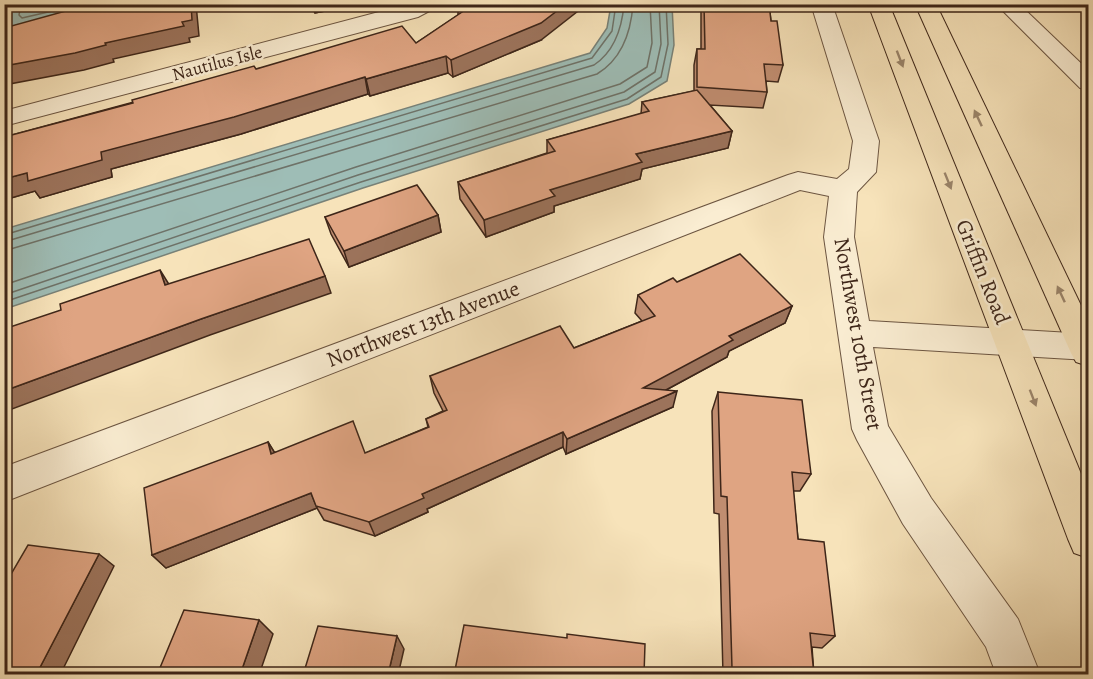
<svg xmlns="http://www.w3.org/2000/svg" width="1093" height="679" font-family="Alegreya,serif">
<rect width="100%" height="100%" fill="#f7e3ba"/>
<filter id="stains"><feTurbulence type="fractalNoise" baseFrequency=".00333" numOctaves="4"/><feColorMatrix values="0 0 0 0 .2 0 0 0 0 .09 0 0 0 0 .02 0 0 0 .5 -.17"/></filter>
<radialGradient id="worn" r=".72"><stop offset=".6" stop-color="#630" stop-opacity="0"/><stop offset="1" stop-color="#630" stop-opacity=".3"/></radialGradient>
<g fill="#9ebdb6" stroke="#788177" stroke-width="1.5">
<path d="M20 4 143 5 5 36 4 8Z"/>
<path d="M611 5H672L674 45 667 81 629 104 363 188 5 309V229L590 53 607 28Z"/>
</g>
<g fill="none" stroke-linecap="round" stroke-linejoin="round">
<g stroke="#6e7268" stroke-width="1.5">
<path d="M21 4 19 15 22 18 83 4"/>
<path d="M4 235 592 58 612 31 616 4"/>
<path d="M4 242 594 65C615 51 622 28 624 4"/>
<path d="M4 251 597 74C622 59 631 32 633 4"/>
<path d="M4 285 356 167 620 84 647 67 652 43 650 4"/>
<path d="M4 295 358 175 624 92 655 72 661 44 659 4"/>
<path d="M4 302 361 182 627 99 661 77 668 44 666 4"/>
</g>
<g stroke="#6c5541" stroke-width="2">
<g id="minor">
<path d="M409 4H438L435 8 418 17 4 126V111Z"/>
<path d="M811 4H832L879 141 876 172 857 192 854 237 869 321 1088 334V360L873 347 888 426 931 498 1018 619 1040 674H996L986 647 903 524 857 440 852 429 824 237 829 196 800 190 4 502V467L788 175 798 172 837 179 849 169 853 141Z"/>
<path d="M996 4H1019L1088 70V90L1080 88Z"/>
</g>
</g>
<g stroke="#3e2619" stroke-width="2">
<g id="major">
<path d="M868 4H889L1088 491V558L1074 553 1068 539Z"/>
<path d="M915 4H936L1088 320V366L1076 362 1071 353Z"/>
</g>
</g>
<use href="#minor" fill="#faedd2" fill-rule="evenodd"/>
<use href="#major" fill="#f7e3ba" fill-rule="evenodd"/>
</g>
<g fill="#c08d70" stroke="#3e2619" stroke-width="1.5">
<path d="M309 4H341L342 8 315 13Z"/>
<path d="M701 4H769L771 21 783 65 778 82 766 81 767 92 763 108 710 105 732 131 728 148 642 169 640 179 554 206V212L486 237 460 199 458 182 547 153V140L641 114 642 102 694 91V65L697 49H701Z"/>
<path d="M458 9 541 40 453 77 448 73 370 96 368 94 241 134 111 169 112 177 40 198 35 191 4 200V137L256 69 416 43 458 15Z"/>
<path d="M438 215 441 232 349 267 331 234 325 217Z"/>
<path d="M677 282 792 306 785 323 729 351 727 357 666 390 673 407 566 454 563 447 427 509 428 512 375 536 324 520 317 508 166 568 152 555 268 442 274 452 366 453 428 427 426 419 443 411 434 393 430 376 574 348 642 321 635 313 638 295Z"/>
<path d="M718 392 811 474 800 491H793L798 539 835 636 822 648 812 647 814 675H723L719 514 714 513 712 411Z"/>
</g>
<g fill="#9c735b" stroke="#3e2619" stroke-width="1.5">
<path d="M191 4H196L199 36 189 38 190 42 113 59 114 62 84 70 4 85V66L105 43 182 22Z"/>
<path d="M313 4H341L342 8 315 13Z"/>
<path d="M566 4H587L541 40 453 77 451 60Z"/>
<path d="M446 56 448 73 370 96 366 79Z"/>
<path d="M365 77 368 94 241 134 111 169 112 177 40 198 35 191 4 200V179Z"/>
<path d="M732 131 728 148 642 169 640 179 554 206V212L486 237 484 220 550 190 636 154Z"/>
<path d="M438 215 441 232 349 267 344 251Z"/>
<path d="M160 270 170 286 165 285Z"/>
<path d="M325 276 331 293 210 335 4 412V391L201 319Z"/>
<path d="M792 306 785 323 729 351 727 357 640 404 643 388 729 336Z"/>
<path d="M677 391 673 407 566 454 567 439Z"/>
<path d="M563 432V447L427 509 428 512 375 536 369 522 422 494Z"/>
<path d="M268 442 278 458 271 454Z"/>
<path d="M311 493 317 508 166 568 152 555Z"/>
<path d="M99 554 114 566 60 675H36Z"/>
<path d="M259 620 273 634 259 675H240Z"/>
<path d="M397 636 404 649 398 675H388Z"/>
</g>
<g fill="#dfa482" stroke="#3e2619" stroke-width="1.5">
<path d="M91 4H191L192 20 182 22 184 26 105 43 106 45 75 53 4 66V28Z"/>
<path d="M474 4H566L541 23 451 60 446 56 366 79 365 77 234 117 101 152 102 160 28 181 27 173 4 179V137L133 103 132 100 254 66 256 69 402 26 416 43 462 12 458 9Z"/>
<path d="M704 4H769L771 21H777L783 65 764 64 767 92 697 87V49H705Z"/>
<path d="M697 90 732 131 636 154 642 162 550 190 555 196 484 220 458 182 555 151 547 140 649 111 642 102Z"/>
<path d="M417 185 438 215 344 251 325 217Z"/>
<path d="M309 239 325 276 201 319 4 391V329L61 310 60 304 160 270 165 285Z"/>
<path d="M740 254 792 306 729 336 733 340 643 388 677 391 567 439 563 432 422 494 424 498 369 522 316 506 311 493 152 555 144 488 268 442 271 454 353 421 365 453 429 427 426 419 447 410 430 376 560 326 574 348 655 316 638 295 673 278 677 282Z"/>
<path d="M718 392 802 400 811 474 792 472 798 539 824 542 835 636 810 633 814 675H740L739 669 732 668 727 497 721 496Z"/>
<path d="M28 545 99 554 36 675H4V575L10 576Z"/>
<path d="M184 610 259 620 240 675H157Z"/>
<path d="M464 625 567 638V634L645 644 644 675H454Z"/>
<path d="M318 626 397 636 388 675H303Z"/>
</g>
<defs><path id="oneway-solid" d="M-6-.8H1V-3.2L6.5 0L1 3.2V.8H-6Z" transform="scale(1.5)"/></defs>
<g fill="#9a846a">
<use href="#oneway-solid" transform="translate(900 59) rotate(69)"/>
<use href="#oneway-solid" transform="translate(978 118) rotate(-115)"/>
<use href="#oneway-solid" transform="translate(948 181) rotate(68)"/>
<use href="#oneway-solid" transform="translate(1061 294) rotate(-115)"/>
<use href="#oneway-solid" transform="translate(1033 398) rotate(69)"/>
</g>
<g text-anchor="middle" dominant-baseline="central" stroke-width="5" stroke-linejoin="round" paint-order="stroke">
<g font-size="18" fill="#3e2619" stroke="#faedd2">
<text transform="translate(217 63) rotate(-15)">Nautilus Isle</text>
</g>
<g font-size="22" fill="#3e2619" stroke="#faedd2">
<text transform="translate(983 272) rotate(68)">Griffin Road</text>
<text transform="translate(423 324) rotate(-21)">Northwest 13th Avenue</text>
<text transform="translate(858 334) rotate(80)">Northwest 10th Street</text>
</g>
</g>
<rect width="1093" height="679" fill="none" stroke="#f7e3ba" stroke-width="24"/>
<rect x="6" y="6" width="1081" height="667" fill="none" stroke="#3e2619" stroke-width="3"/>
<rect x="12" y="12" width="1069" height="655" fill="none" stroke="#3e2619" stroke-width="1.5"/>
<rect width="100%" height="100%" filter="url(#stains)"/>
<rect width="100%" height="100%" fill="url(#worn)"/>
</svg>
